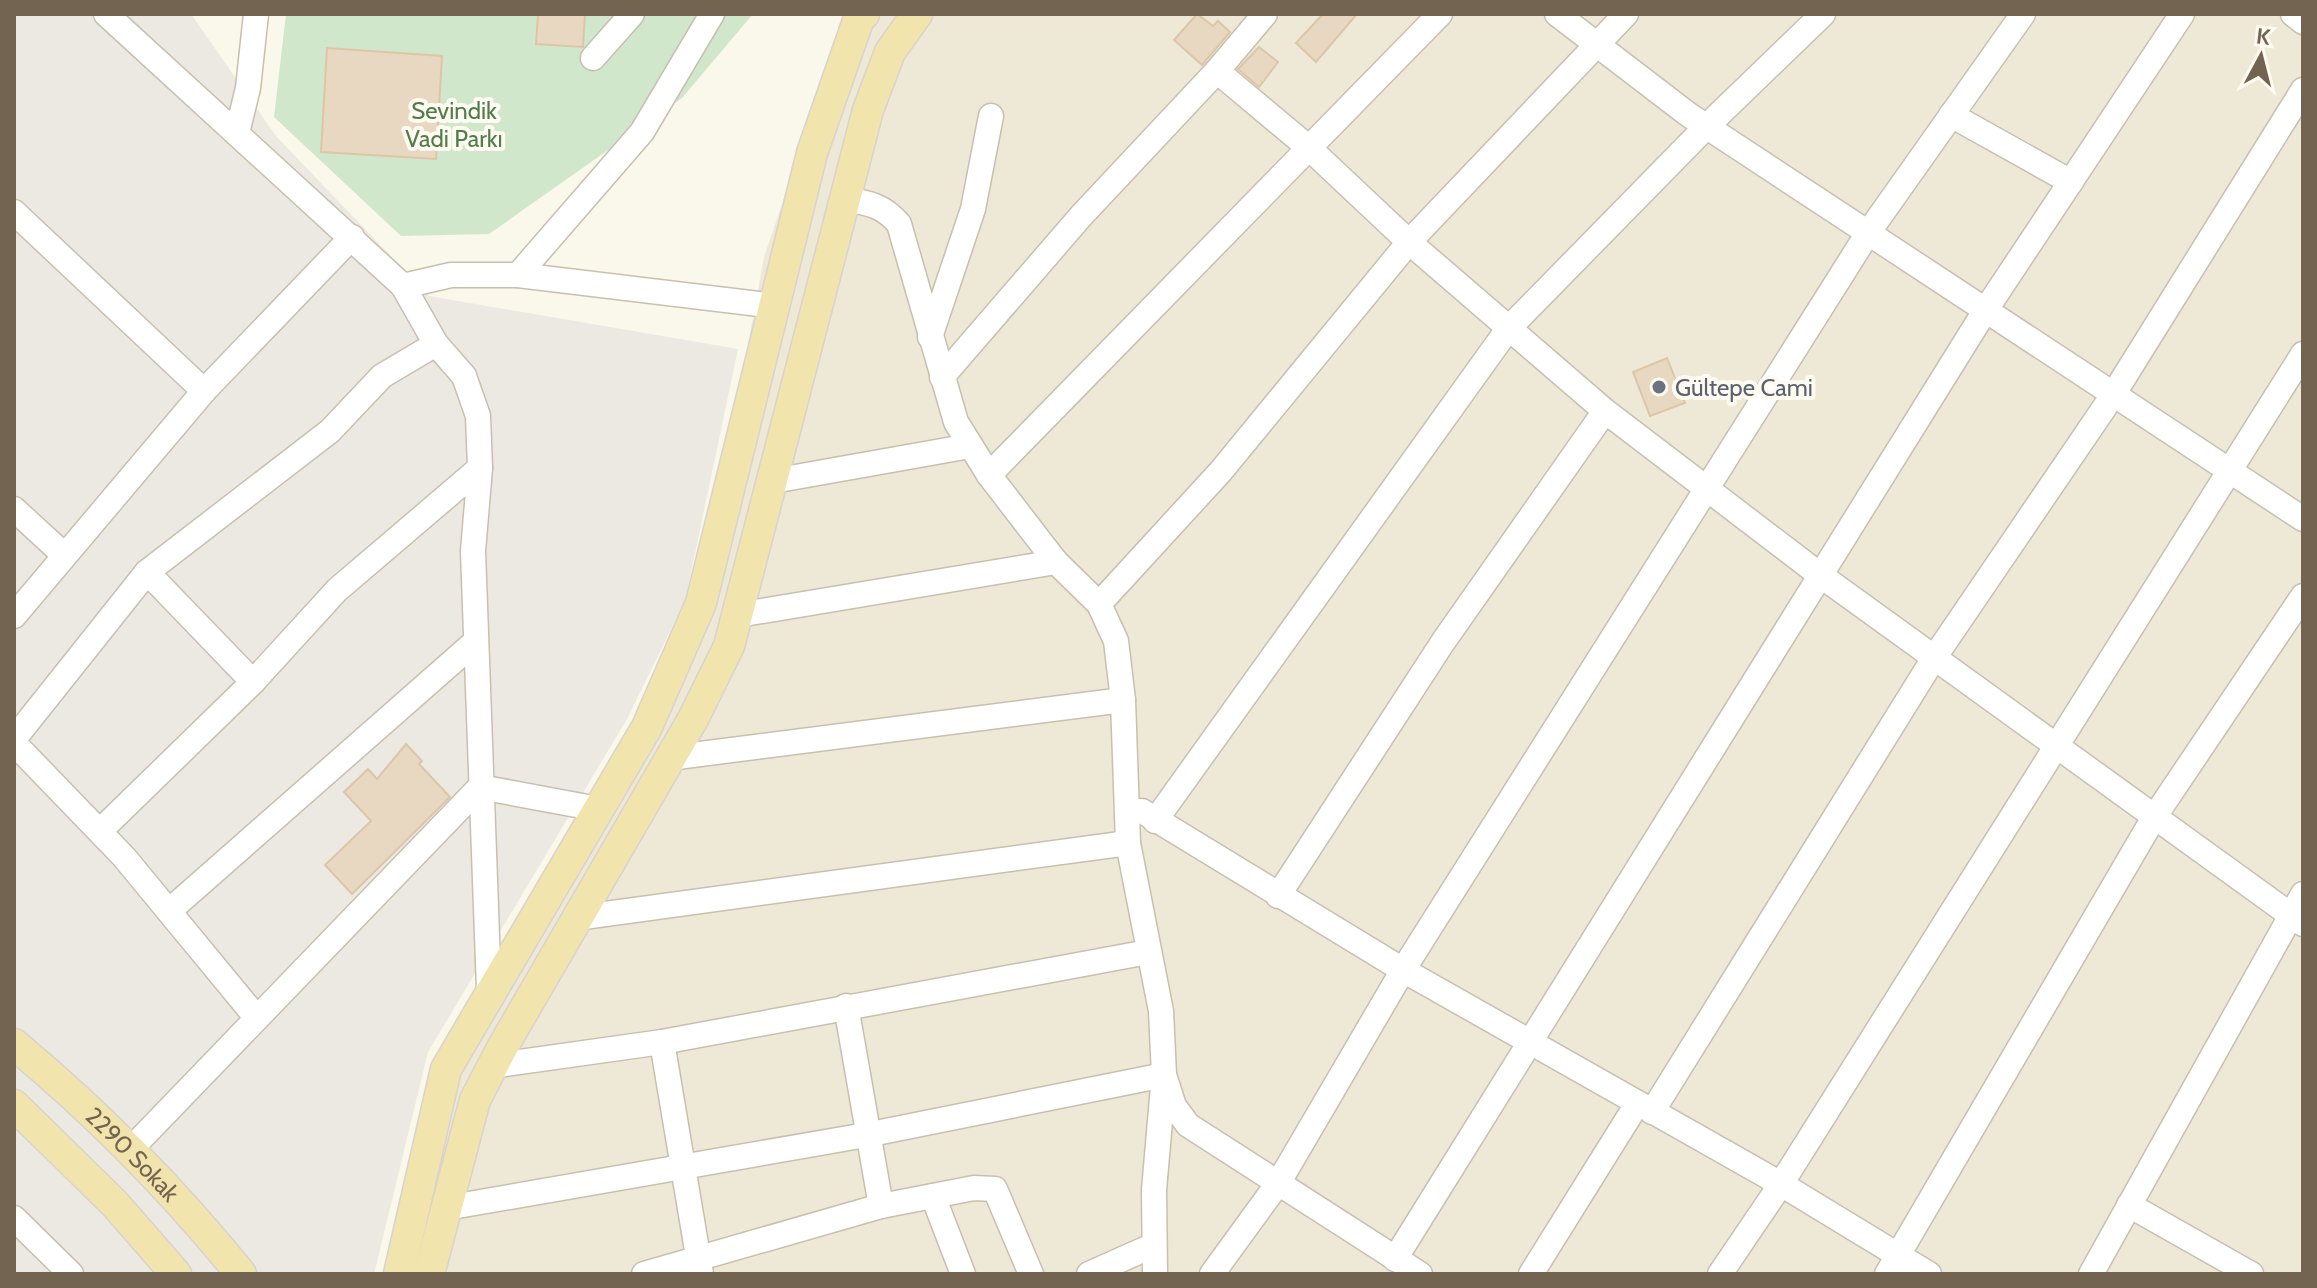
<svg xmlns="http://www.w3.org/2000/svg" width="2317" height="1288" font-family="Cabin,sans-serif">
<rect width="100%" height="100%" fill="#faf7eb"/>
<path fill="#eee8d7" d="M847 14H2303V1274H399L446 1069 701 603 764 257Z"/>
<path fill="#ece9e3" d="M14 14H191L276 136 429 296 738 349 685 601 627 719 428 1052 374 1274H14Z"/>
<path fill="#d1e7cb" d="M286 14H753L682 98 489 234 401 236 274 117Z"/>
<g fill="#e8d8c1" stroke="#ddc6a8" stroke-width="2">
<path d="M538 14H585L583 47 536 44Z"/>
<path d="M1197 14 1213 26 1218 21 1230 32 1202 65 1174 40Z"/>
<path d="M1323 14H1357L1316 62 1296 43Z"/>
<path d="M1259 47 1278 62 1259 87 1238 69Z"/>
<path d="M327 48 442 56 436 159 321 152Z"/>
<path d="M1667 358 1685 403 1650 416 1633 372Z"/>
<path d="M406 744 422 761 419 764 450 797 352 894 325 865 371 821 344 792 368 769 377 779Z"/>
</g>
<g fill="none" stroke-linecap="round" stroke-linejoin="round">
<g stroke="#c9bfaf" stroke-width="27">
<g id="minor">
<path d="M106 14 403 286 436 344 464 376 478 416 480 468 473 551 489 990"/>
<path d="M1557 14 1689 115 2303 519"/>
<path d="M2293 14 2303 22"/>
<path d="M593 58 632 14"/>
<path d="M1217 71 1309 148 1409 242 1605 411 1820 575 2303 924"/>
<path d="M1951 115 2071 182"/>
<path d="M237 133 248 88 256 14"/>
<path d="M845 199C868 203 883 205 899 224L956 422 989 475 1056 562 1099 604 1116 641 1123 700 1128 843 1161 1011 1164 1075 1154 1190 1155 1274"/>
<path d="M14 212 204 391 14 616"/>
<path d="M518 275 642 132 712 14"/>
<path d="M403 286 451 275H518L776 306"/>
<path d="M930 337 973 209 991 116"/>
<path d="M942 377 1081 216 1217 71 1265 14"/>
<path d="M204 391 352 237"/>
<path d="M989 475 1440 14"/>
<path d="M773 481 970 446"/>
<path d="M14 509 63 554"/>
<path d="M147 572 253 682"/>
<path d="M1099 604 1221 471 1409 242 1626 14"/>
<path d="M738 615 1056 562"/>
<path d="M14 739 147 572 330 431 382 376 436 344"/>
<path d="M14 743 124 857 256 1017"/>
<path d="M669 758 1123 700"/>
<path d="M480 787 598 809"/>
<path d="M1142 811 1403 970 1781 1184 1929 1274"/>
<path d="M1155 821 1508 329 1707 126 1823 14"/>
<path d="M100 831 253 682 337 590 480 468"/>
<path d="M1278 896 1443 642 1605 411"/>
<path d="M169 911 475 642"/>
<path d="M576 918 1128 843"/>
<path d="M846 1006 881 1206"/>
<path d="M662 1042 701 1274"/>
<path d="M491 1066 662 1042 1148 952"/>
<path d="M1652 1112 1934 658 2113 395 2303 90"/>
<path d="M130 1150 480 787"/>
<path d="M933 1196 963 1274"/>
<path d="M2129 1205 2251 1274"/>
<path d="M446 1208 866 1135 1164 1075 1174 1106 1188 1125 1420 1274"/>
<path d="M14 1218 71 1274"/>
<path d="M1395 1259 1985 311 2182 14"/>
<path d="M644 1274 881 1206 974 1188 995 1189 1031 1274"/>
<path d="M1089 1274 1154 1245"/>
<path d="M1212 1274 1279 1182 1403 970 1868 233 2023 14"/>
<path d="M1531 1274 1637 1104"/>
<path d="M1720 1274 1781 1184 2303 354"/>
<path d="M1887 1274 2153 819 2303 596"/>
<path d="M2091 1274 2303 894"/>
</g>
</g>
<g stroke="#d8d3ce" stroke-width="33">
<g id="major">
<path id="s1" d="M14 1044C97 1113 173 1190 241 1274"/>
<path d="M14 1105 115 1204 176 1274"/>
<path d="M399 1274 446 1069 647 727 701 603 812 153 859 18 864 14"/>
<path d="M429 1274 475 1100 502 1048 693 719 729 646 868 110 890 52 917 14"/>
</g>
</g>
<use href="#minor" stroke="#fff" stroke-width="24"/>
<use href="#major" stroke="#f1e4ac" stroke-width="30"/>
</g>
<circle fill="#6b7280" stroke="#fdfbf1" stroke-width="3" cx="1659" cy="387" r="8"/>
<g text-anchor="middle" dominant-baseline="central" stroke-width="8" stroke-linejoin="round" paint-order="stroke">
<g font-size="24" fill="#537c4d" stroke="#fdfbf1">
<text x="454" y="110">Sevindik<tspan x="454" dy="28">Vadi Parkı</tspan></text>
</g>
<g font-size="24" fill="#5b616d" stroke="#fdfbf1" text-anchor="start">
<text x="1675" y="387">Gültepe Cami</text>
</g>
<g font-size="24" fill="#736351" stroke="#fdfbf1">
<text stroke="none"><textPath href="#s1" startOffset="162">2290 Sokak</textPath></text>
</g>
</g>
<rect width="2317" height="1288" fill="none" stroke="#736351" stroke-width="32"/>
<g transform="translate(2261 56) rotate(7)" stroke="#fdfbf1" stroke-width="6" paint-order="stroke">
<path d="M0-6L14 30L0 20L-14 30Z" fill="#736351"/>
<text y="-12" font-size="22" font-weight="bold" text-anchor="middle" fill="#736351">K</text>
</g>
</svg>
